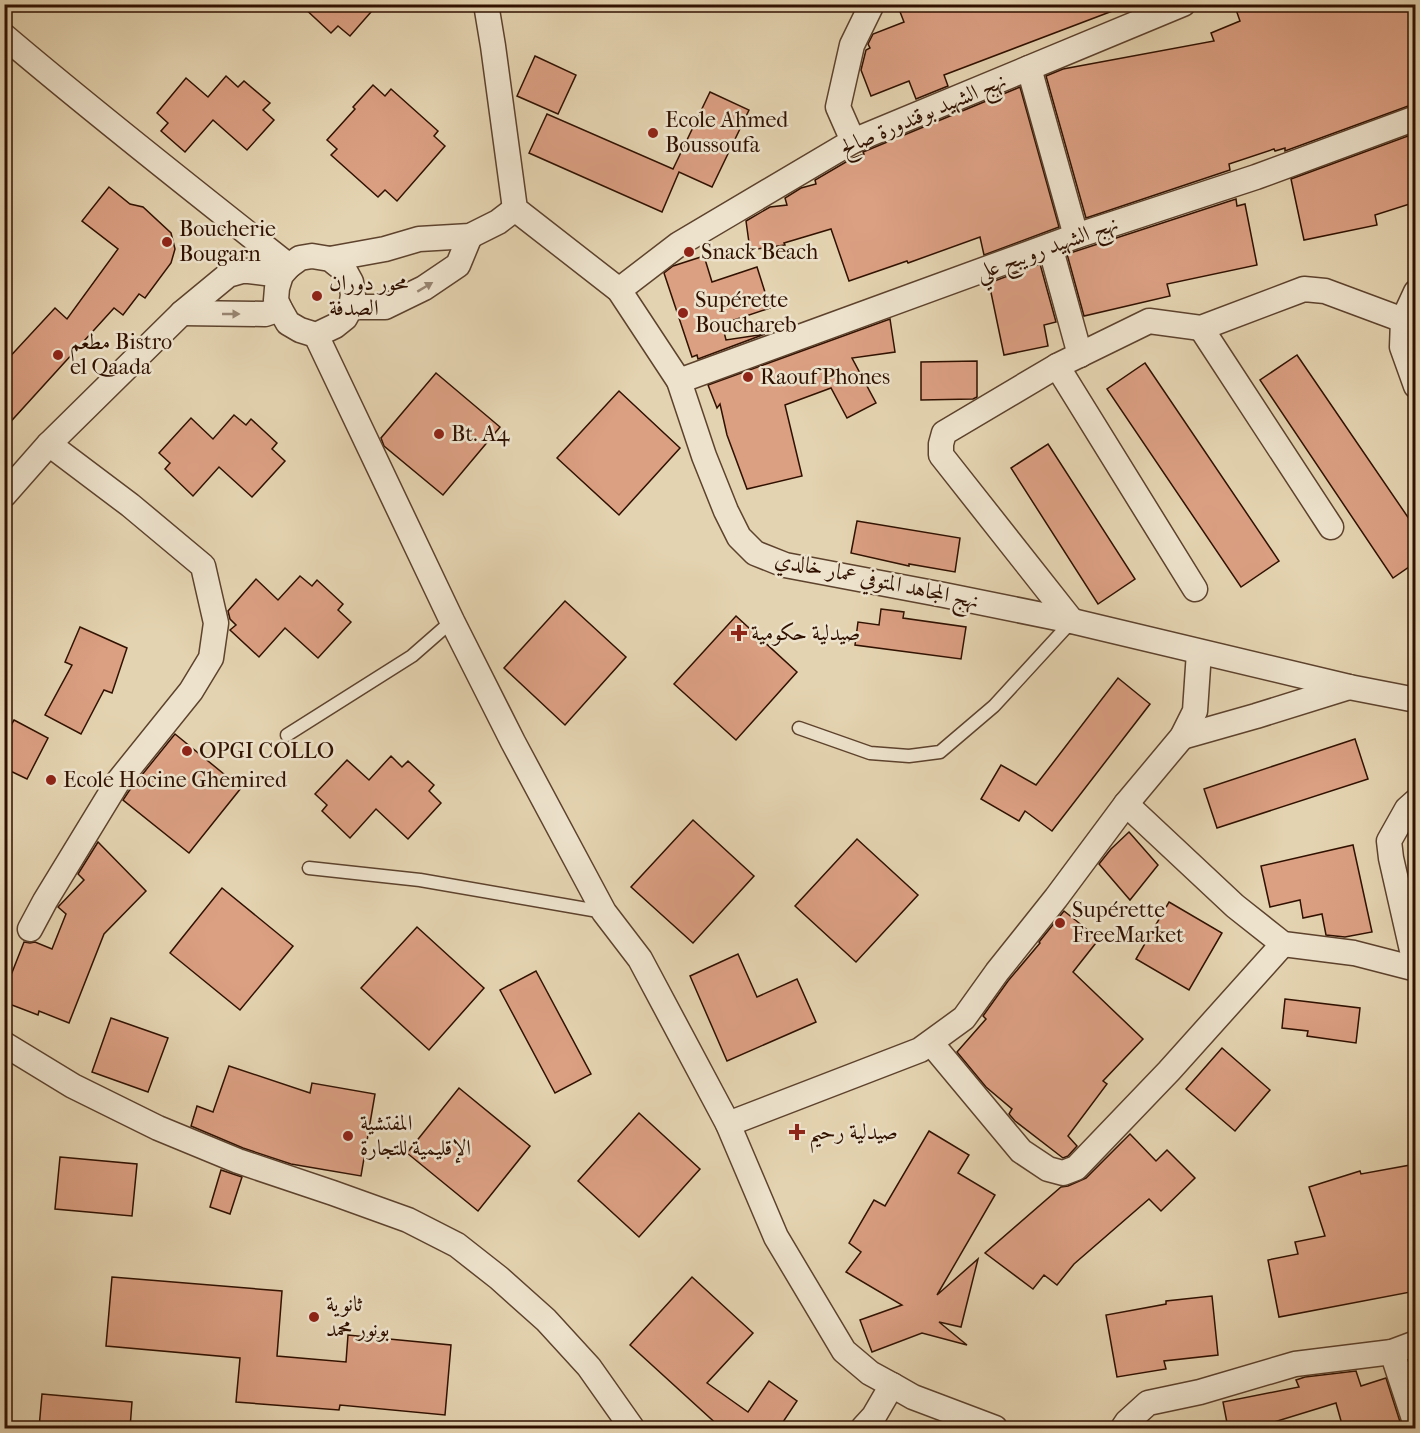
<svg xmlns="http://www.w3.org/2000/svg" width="1420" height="1433" font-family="'IM FELL French Canon',Amiri,serif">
<rect width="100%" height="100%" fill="#e4d3b0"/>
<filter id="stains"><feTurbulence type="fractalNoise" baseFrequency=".00333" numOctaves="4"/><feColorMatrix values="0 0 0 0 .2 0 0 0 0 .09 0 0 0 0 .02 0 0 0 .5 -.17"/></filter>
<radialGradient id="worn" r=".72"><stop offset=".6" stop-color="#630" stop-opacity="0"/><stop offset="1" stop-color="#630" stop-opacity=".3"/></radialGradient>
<g fill="#db9f82" stroke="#301101" stroke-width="1.5">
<path d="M300 4H378L350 36 338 26 331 33Z"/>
<path d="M897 4H1122L1123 7 944 75 948 86 916 99 909 81 871 96 861 70 866 50 870 48 868 44 873 34 904 22Z"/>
<path d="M1234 4H1416V104L1411 105 1285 151V148L1275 151 1274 149 1229 164 1230 170 1086 218 1046 76 1063 69 1214 41 1211 33 1240 21Z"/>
<path d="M535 56 576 75 558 114 517 96Z"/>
<path d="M226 76 238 87 244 81 270 103 263 110 274 120 247 150 213 120 185 152 161 131 168 123 157 113 186 78 208 97Z"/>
<path d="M373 85 385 96 391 89 438 131 434 136 445 146 397 201 385 190 378 197 331 155 337 149 327 140 355 109 353 107Z"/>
<path d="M1020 87 1059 227 984 255 980 237 908 263 907 261 849 281 831 229 784 243 785 245 750 250 746 221 770 207 787 205 785 198 801 188 816 184 815 180 851 159 864 154 863 152Z"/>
<path d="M710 92 749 110 712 187 679 172 662 212 529 153 547 114 673 169Z"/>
<path d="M1416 133V202L1375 215 1377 225 1304 240 1291 179Z"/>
<path d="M109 187 130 204 143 207 171 233 175 249 171 263 145 298 139 294 123 315 114 308 4 429V363L55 308 67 319 118 249 82 221Z"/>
<path d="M1236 199 1237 206 1245 204 1257 265 1167 284 1170 296 1084 316 1067 254Z"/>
<path d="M704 256 712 282 757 267 770 308 722 324 726 340 765 334 698 359 697 355 692 357 664 273 673 266Z"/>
<path d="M1040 264 1056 322 1044 325 1048 346 1004 355 989 283Z"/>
<path d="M890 319 895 352 852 358 876 403 847 418 831 388 785 405 802 476 747 489 727 435 720 404 717 408 708 385Z"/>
<path d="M1297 355 1416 529V562L1393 578 1260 380Z"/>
<path d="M977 361V397L973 399 921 400V362Z"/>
<path d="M1145 363 1279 561 1241 587 1107 389Z"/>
<path d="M436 373 500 427 443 495 384 446 381 438Z"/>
<path d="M619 391 680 448 619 515 557 458Z"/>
<path d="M234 415 246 425 251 419 277 443 272 449 285 461 252 497 219 467 193 496 165 469 170 463 159 453 191 418 213 439Z"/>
<path d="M1048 444 1135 579 1098 604 1011 468Z"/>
<path d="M857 521 960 538 955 572 909 564V566L851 553Z"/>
<path d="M300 576 312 586 317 580 343 604 338 610 351 622 318 658 285 628 259 657 230 630 236 625 230 619 228 611 256 579 278 600Z"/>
<path d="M565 601 626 657 565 725 504 668Z"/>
<path d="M881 609 904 612 903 618 966 627 961 659 855 645 858 622 879 625Z"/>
<path d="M736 616 797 672 736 740 674 684Z"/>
<path d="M80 627 127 648 112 693 104 690 81 734 45 715 72 665 65 662Z"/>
<path d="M1118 678 1150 704 1052 831 1025 811 1019 821 981 799 1001 765 1036 785Z"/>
<path d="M14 720 48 738 27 779 4 768V739Z"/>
<path d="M175 734 241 788 189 853 123 800 129 791Z"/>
<path d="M1355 739 1368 779 1217 828 1204 789Z"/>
<path d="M391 756 402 767 408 761 434 785 429 791 441 803 408 839 376 809 350 838 322 811 327 805 315 794 347 760 369 780Z"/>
<path d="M693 820 754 876 693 943 631 887Z"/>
<path d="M1129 832 1158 865 1130 900 1099 864 1111 849Z"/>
<path d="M857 839 918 895 856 962 795 906Z"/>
<path d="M98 842 146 891 104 934 69 1023 39 1011 38 1015 4 1002V993L24 942 30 943 35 942 52 949 66 914 58 907 84 880 78 874Z"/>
<path d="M1353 845 1372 932 1345 937 1326 935 1322 914 1303 918 1300 900 1270 907 1261 866Z"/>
<path d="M222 888 293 946 240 1010 170 953Z"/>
<path d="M1169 902 1222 933 1189 990 1136 959Z"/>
<path d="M1064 911 1099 939 1073 972 1143 1039 1103 1081 1107 1084 1068 1136 1077 1146 1068 1156 1063 1158 1015 1121 1009 1114 1012 1109 986 1087 957 1052 986 1019 983 1016 1008 981 1040 943 1039 942Z"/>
<path d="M417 927 484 988 429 1050 361 988Z"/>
<path d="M738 954 757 997 797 979 816 1022 727 1061 690 976Z"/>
<path d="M536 971 591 1074 555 1093 500 990Z"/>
<path d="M1285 999 1360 1008 1356 1043 1307 1036 1308 1031 1282 1028Z"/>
<path d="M111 1018 168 1038 148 1092 92 1072Z"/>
<path d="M1222 1048 1270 1090 1235 1131 1186 1089Z"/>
<path d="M229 1066 310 1093 312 1083 375 1094 361 1176 291 1164 243 1148 191 1126 197 1106 213 1112Z"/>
<path d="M459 1088 530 1146 478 1211 407 1153Z"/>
<path d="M639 1113 700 1169 639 1237 578 1181Z"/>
<path d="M929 1131 969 1155 958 1173 995 1195 937 1295 978 1259 961 1327 939 1322 967 1345 922 1333 872 1352 860 1320 902 1305 846 1272 861 1252 849 1243 874 1200 885 1206Z"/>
<path d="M1130 1134 1156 1161 1167 1150 1195 1178 1161 1211 1149 1199 1074 1264 1057 1285 1044 1275 1033 1289 985 1253 1061 1187 1068 1186 1086 1178Z"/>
<path d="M60 1157 137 1164 132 1216 55 1209Z"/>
<path d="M1416 1164V1291L1279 1317 1268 1260 1298 1254 1295 1242 1325 1236 1309 1187 1360 1171 1361 1174Z"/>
<path d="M221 1170 242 1177 230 1214 210 1207Z"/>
<path d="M112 1277 282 1291 277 1356 346 1362 348 1335 451 1345 445 1415 340 1405 339 1410 236 1402 240 1358 106 1346Z"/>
<path d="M692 1277 753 1333 707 1383 748 1412 769 1381 797 1401 779 1428H721L630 1345Z"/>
<path d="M1212 1296 1218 1355 1164 1361 1166 1369 1117 1377 1106 1315 1166 1304V1301Z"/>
<path d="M1356 1371 1361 1386 1386 1378 1402 1428H1343L1336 1403 1274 1422 1275 1428H1228L1223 1402 1299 1387 1296 1380 1305 1377Z"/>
<path d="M42 1394 132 1402 130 1428H39Z"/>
</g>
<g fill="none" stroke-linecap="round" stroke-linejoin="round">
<g stroke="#5d422d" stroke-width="15">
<g id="service">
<path d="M799 728 870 753 909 756 940 752 994 706 1072 621"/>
<path d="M287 735 412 656 452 621"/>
<path d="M309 868 420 880 604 912"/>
</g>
</g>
<g stroke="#5d422d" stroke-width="27">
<g id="minor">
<path d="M486 4 493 46 515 209 619 290 679 381 704 456 726 511 739 537 755 553 785 565 944 595 1072 621 1349 687 1416 700"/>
<path d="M4 36C97 115 193 190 289 266"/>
<path d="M1029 68 1076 236"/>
<path d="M853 141 838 107 852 45 872 4"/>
<path d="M1050 246 1080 355"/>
<path d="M312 256 330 259 345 271 351 282 353 295 351 307 345 318 335 326 316 335 300 330 288 323 280 309 276 300 277 288 281 275 289 266 300 258Z"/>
<path d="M330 259 385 249 419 239 470 236 498 222 515 209"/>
<path d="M619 290 679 244 853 141 1183 4"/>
<path d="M1416 292 1403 320 1402 347 1416 386"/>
<path d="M351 307H385L424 288 458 265 470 236"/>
<path d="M182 313 265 314 280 309"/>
<path d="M1201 328 1331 527"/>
<path d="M316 335 452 621 513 742 604 912 640 959 728 1124 776 1237 844 1351 870 1373 892 1385 874 1416 863 1428"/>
<path d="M1057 366 1195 589"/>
<path d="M679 381 1076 236 1256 177 1416 118"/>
<path d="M4 495 49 444 182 313 228 275 242 271H249L281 275"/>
<path d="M1072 621 941 455V444L944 433 1057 366 1149 321 1201 328 1304 289 1325 291 1403 320"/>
<path d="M1182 737 1256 716 1349 687"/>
<path d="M1416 801 1407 809 1389 841 1391 858 1416 968"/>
<path d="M1126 804 1235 906 1283 944 1354 953 1416 969"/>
<path d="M30 929 45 901 117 783 191 691 211 658 216 623 203 566 130 505 49 444"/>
<path d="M931 1043 1021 1151 1048 1169 1063 1173 1076 1168 1169 1071 1283 944"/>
<path d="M4 1044 73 1086 158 1128 238 1161 333 1193 408 1220 457 1245 499 1278 546 1320 589 1367 632 1428"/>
<path d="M728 1124 920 1050 964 1018 997 972 1056 898 1126 804 1182 737 1195 711 1199 652"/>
<path d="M1392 1352 1416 1425"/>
<path d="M892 1385 913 1397 995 1428"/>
<path d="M1123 1428 1127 1422 1148 1403 1200 1392 1295 1364 1392 1352 1416 1343"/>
</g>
</g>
<use href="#service" stroke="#ede2cc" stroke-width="12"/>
<use href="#minor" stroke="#ede2cc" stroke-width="24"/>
</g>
<defs><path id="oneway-solid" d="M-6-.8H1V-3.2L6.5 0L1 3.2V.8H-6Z" transform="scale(1.5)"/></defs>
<g fill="#988471">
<use href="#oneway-solid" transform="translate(425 287) rotate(-31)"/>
<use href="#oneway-solid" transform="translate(231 314)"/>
</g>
<g fill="#8f2418" stroke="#ede2cc" stroke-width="2">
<circle cx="653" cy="133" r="6"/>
<circle cx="167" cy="242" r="6"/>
<circle cx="689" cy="252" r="6"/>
<circle cx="317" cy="296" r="6"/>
<circle cx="683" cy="313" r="6"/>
<circle cx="58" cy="355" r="6"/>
<circle cx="748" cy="377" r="6"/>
<circle cx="439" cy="434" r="6"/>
<path d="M736 624h6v6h6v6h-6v6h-6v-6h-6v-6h6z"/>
<circle cx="187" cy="751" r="6"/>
<circle cx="51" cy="780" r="6"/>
<circle cx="1060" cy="923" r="6"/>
<path d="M794 1123h6v6h6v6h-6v6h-6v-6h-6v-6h6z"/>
<circle cx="348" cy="1136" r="6"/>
<circle cx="314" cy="1317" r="6"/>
</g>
<g text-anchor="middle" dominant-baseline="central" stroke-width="5" stroke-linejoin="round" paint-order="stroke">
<g font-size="22" fill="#301101" stroke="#ede2cc">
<text transform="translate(923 114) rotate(-23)">نهج الشهيد بوقندورة صالح</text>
<text transform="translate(1047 248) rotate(-20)">نهج الشهيد رويبح علي</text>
<text transform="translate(877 580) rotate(12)">نهج المجاهد المتوفي عمار خالدي</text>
</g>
<g font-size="22" fill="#301101" stroke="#ede2cc" text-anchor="start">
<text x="665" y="120">Ecole Ahmed<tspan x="665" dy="25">Boussoufa</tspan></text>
<text x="179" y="229">Boucherie<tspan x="179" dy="25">Bougarn</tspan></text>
<text x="701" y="252">Snack Beach</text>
<text x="329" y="283">محور دوران<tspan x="329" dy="25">الصدفة</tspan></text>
<text x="695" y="300">Supérette<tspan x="695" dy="25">Bouchareb</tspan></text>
<text x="70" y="342">مطعم Bistro<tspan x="70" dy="25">el Qaada</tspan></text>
<text x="760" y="377">Raouf Phones</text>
<text x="451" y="434">Bt. A4</text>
<text x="751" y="633">صيدلية حكومية</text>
<text x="199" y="751">OPGI COLLO</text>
<text x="63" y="780">Ecole Hocine Ghemired</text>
<text x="1072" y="910">Supérette<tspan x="1072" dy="25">FreeMarket</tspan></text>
<text x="360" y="1123">المفتشية<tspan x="360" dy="25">الإقليمية للتجارة</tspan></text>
<text x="809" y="1132">صيدلية رحيم</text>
<text x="326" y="1304">ثانوية<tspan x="326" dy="25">بونور محمد</tspan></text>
</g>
</g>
<rect width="1420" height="1433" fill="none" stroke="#e4d3b0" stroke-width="24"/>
<rect x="6" y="6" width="1408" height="1421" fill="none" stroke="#301101" stroke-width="3"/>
<rect x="12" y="12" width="1396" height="1409" fill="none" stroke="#301101" stroke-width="1.5"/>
<rect width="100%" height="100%" filter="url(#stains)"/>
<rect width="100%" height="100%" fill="url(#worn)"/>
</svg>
